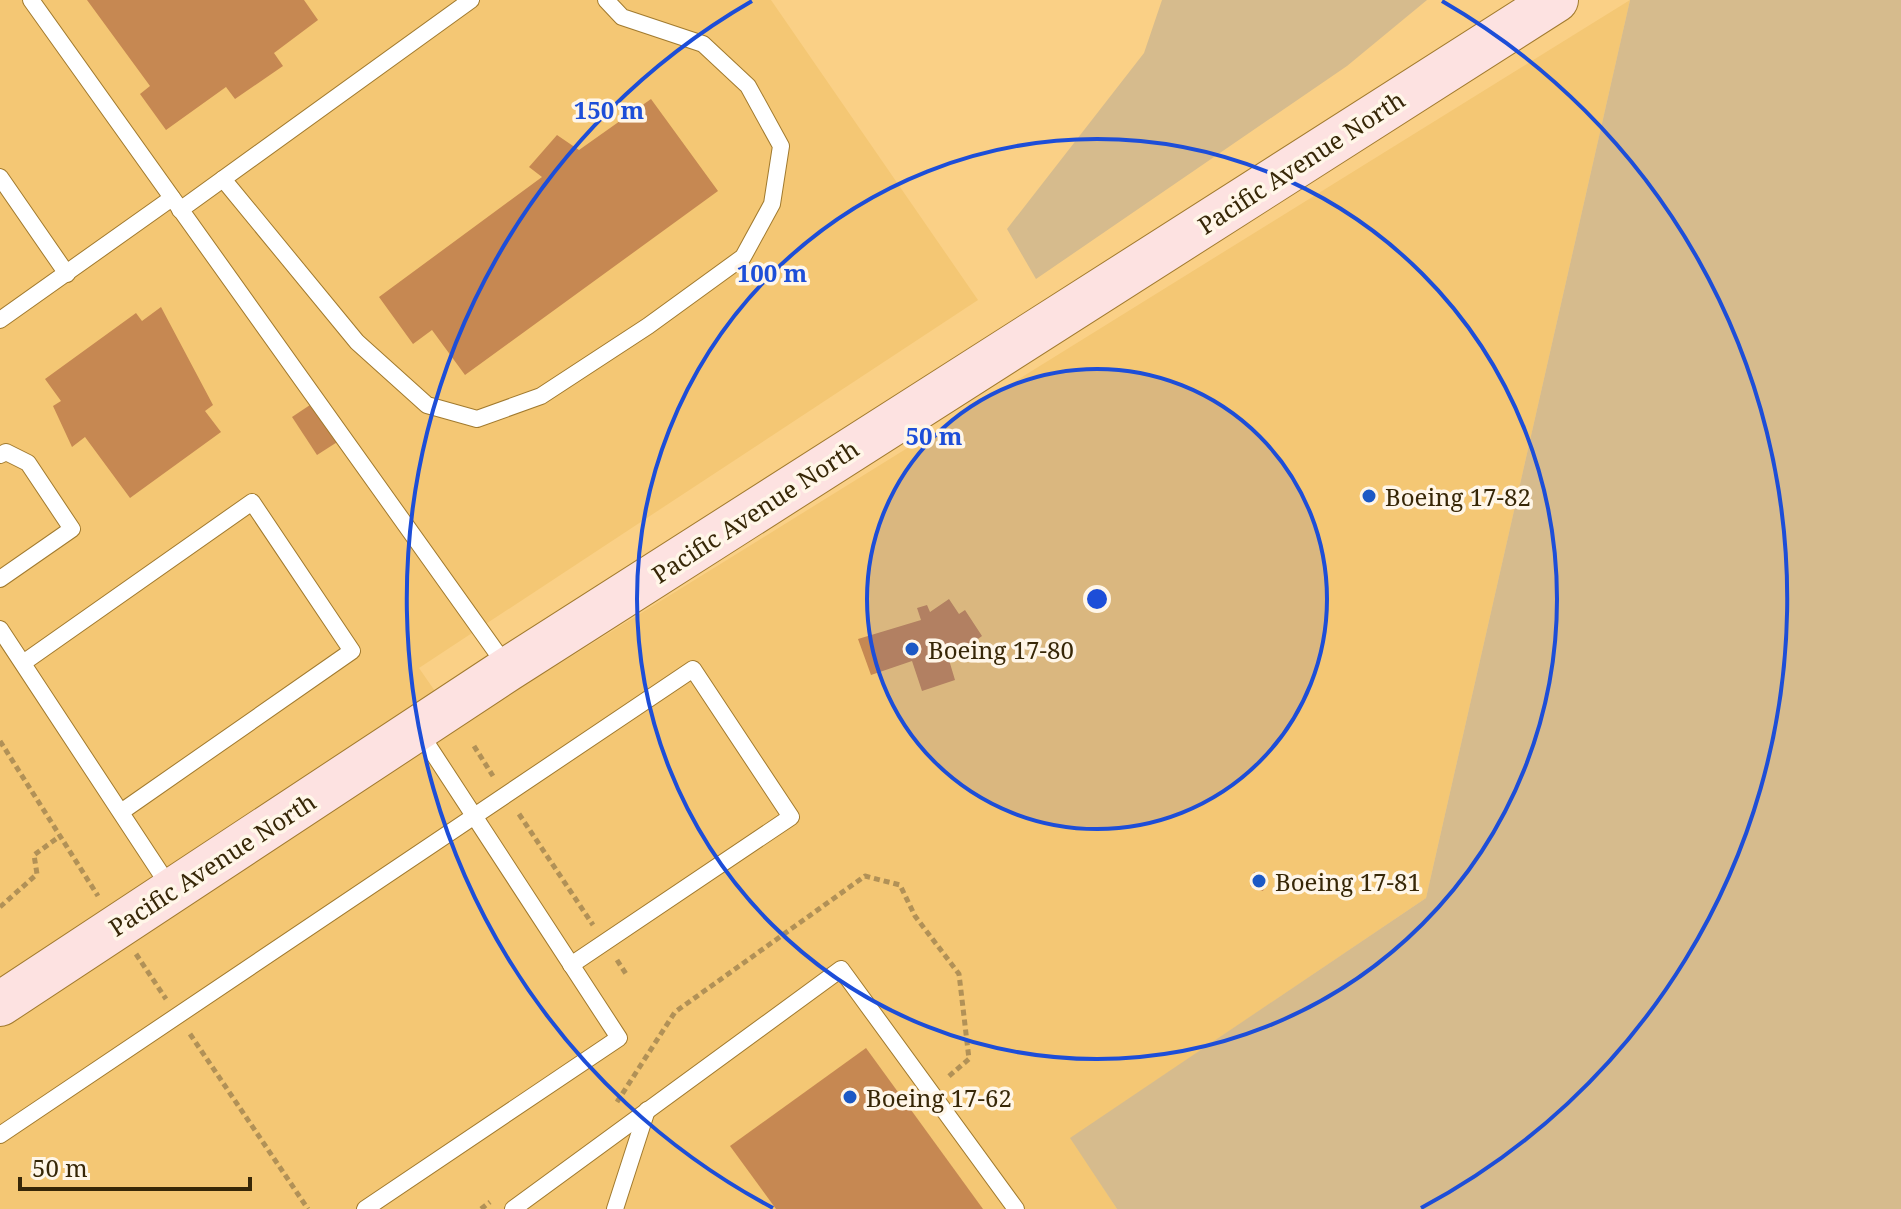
<svg xmlns="http://www.w3.org/2000/svg" width="1901" height="1209" font-family="'Noto Serif',serif">
<rect width="100%" height="100%" fill="#fad086"/>
<path fill="#f4c774" d="M0 0H771L978 300 419 668 459 726 1630 0 1426 898 1071 1138 1117 1209H0Z"/>
<g fill="#d6bb8d">
<path d="M1162 0H1427L1347 66 1036 279 1007 229 1144 53Z"/>
<path d="M1630 0H1901V1209H1117L1070 1138 1426 898Z"/>
</g>
<g fill="#c68852">
<path d="M87 0H304L318 20 274 53 283 66 235 99 226 87 166 130 140 94 150 86Z"/>
<path d="M651 99 718 191 465 375 432 330 413 344 379 297 542 177 529 167 557 135 579 150Z"/>
<path d="M161 307 213 405 205 411 221 432 130 498 85 437 72 447 53 406 61 401 45 379 136 313 142 321Z"/>
<path d="M316 401 342 439 317 455 292 417Z"/>
<path d="M949 599 959 614 965 610 982 636 949 660 955 680 922 691 912 661 871 675 858 639 921 620 917 608 927 605 930 612Z"/>
<path d="M1254 872 1268 877 1263 891 1250 886Z"/>
<path d="M866 1048 983 1209H776L730 1146Z"/>
</g>
<g fill="none" stroke-linecap="round" stroke-linejoin="round">
<g stroke="#a17a2e" stroke-width="18">
<g id="lane">
<path d="M31 0 507 667"/>
<path d="M0 177 67 274"/>
<path d="M223 179 357 342 427 405 477 419 541 396 648 326 743 257 772 204 781 146 748 86 703 44 622 17 606 0"/>
<path d="M180 210 471 0"/>
<path d="M0 320 172 198"/>
<path d="M0 455 6 452 28 463 72 529 0 579"/>
<path d="M0 629 171 889"/>
<path d="M23 663 252 502 352 651 121 812"/>
<path d="M0 1135 693 669 791 817 571 965"/>
<path d="M365 1209 619 1038 418 730"/>
<path d="M513 1209 841 969 1016 1209"/>
<path d="M615 1209 647 1110"/>
</g>
</g>
<g stroke="#a17a2e" stroke-width="46">
<path id="secondary" d="M0 1004 508 669 1556 0"/>
</g>
<g stroke="#b19157" stroke-width="5" stroke-dasharray="6 4" stroke-linecap="butt">
<path d="M0 741 98 896"/>
<path d="M474 746 493 776"/>
<path d="M519 814 593 925"/>
<path d="M0 907 37 874 34 855 60 836"/>
<path d="M136 954 166 999"/>
<path d="M617 960 626 974"/>
<path d="M190 1034 308 1209"/>
<path d="M617 1102 675 1012 865 876 900 885 915 916 959 974 969 1059 948 1077"/>
<path d="M481 1209 490 1202"/>
</g>
<use href="#lane" stroke="#fff" stroke-width="16"/>
<use href="#secondary" stroke="#fde2e1" stroke-width="44"/>
</g>
<circle cx="1097" cy="599" r="230" fill="#1d4ed8" fill-opacity=".12"/>
<g fill="none" stroke="#1d4ed8" stroke-width="4">
<circle cx="1097" cy="599" r="230"/>
<circle cx="1097" cy="599" r="460"/>
<path d="M773 1208A690 690 0 0 1 752 1M1442 1A690 690 0 0 1 1421 1208"/>
</g>
<g fill="#1c59c5" stroke="#fff6e8" stroke-width="3">
<circle cx="1369" cy="496" r="8"/>
<circle cx="912" cy="649" r="8"/>
<circle cx="1259" cy="881" r="8"/>
<circle cx="850" cy="1097" r="8"/>
</g>
<g text-anchor="middle" dominant-baseline="central" stroke-width="7" stroke-linejoin="round" paint-order="stroke">
<g font-size="24" fill="#372707" stroke="#fff6e8">
<text transform="translate(1301 162) rotate(-33)">Pacific Avenue North</text>
<text transform="translate(755 511) rotate(-33)">Pacific Avenue North</text>
<text transform="translate(212 864) rotate(-33)">Pacific Avenue North</text>
</g>
<g font-size="24" fill="#372707" stroke="#fff6e8" text-anchor="start">
<text x="1385" y="496">Boeing 17-82</text>
<text x="928" y="649">Boeing 17-80</text>
<text x="1275" y="881">Boeing 17-81</text>
<text x="866" y="1097">Boeing 17-62</text>
</g>
</g>
<circle cx="1097" cy="599" r="12" fill="#1d4ed8" stroke="#fff6e8" stroke-width="4"/>
<g font-size="24" text-anchor="middle" font-weight="bold" fill="#1d4ed8" stroke="#fff6e8" stroke-width="7" stroke-linejoin="round" paint-order="stroke">
<text x="609" y="119">150 m</text>
<text x="772" y="282">100 m</text>
<text x="934" y="445">50 m</text>
</g>
<path d="M20 1177v12h230v-12" fill="none" stroke="#372707" stroke-width="4"/>
<text x="32" y="1177" font-size="24" fill="#372707" stroke="#fff6e8" stroke-width="6" paint-order="stroke">50 m</text>
</svg>
